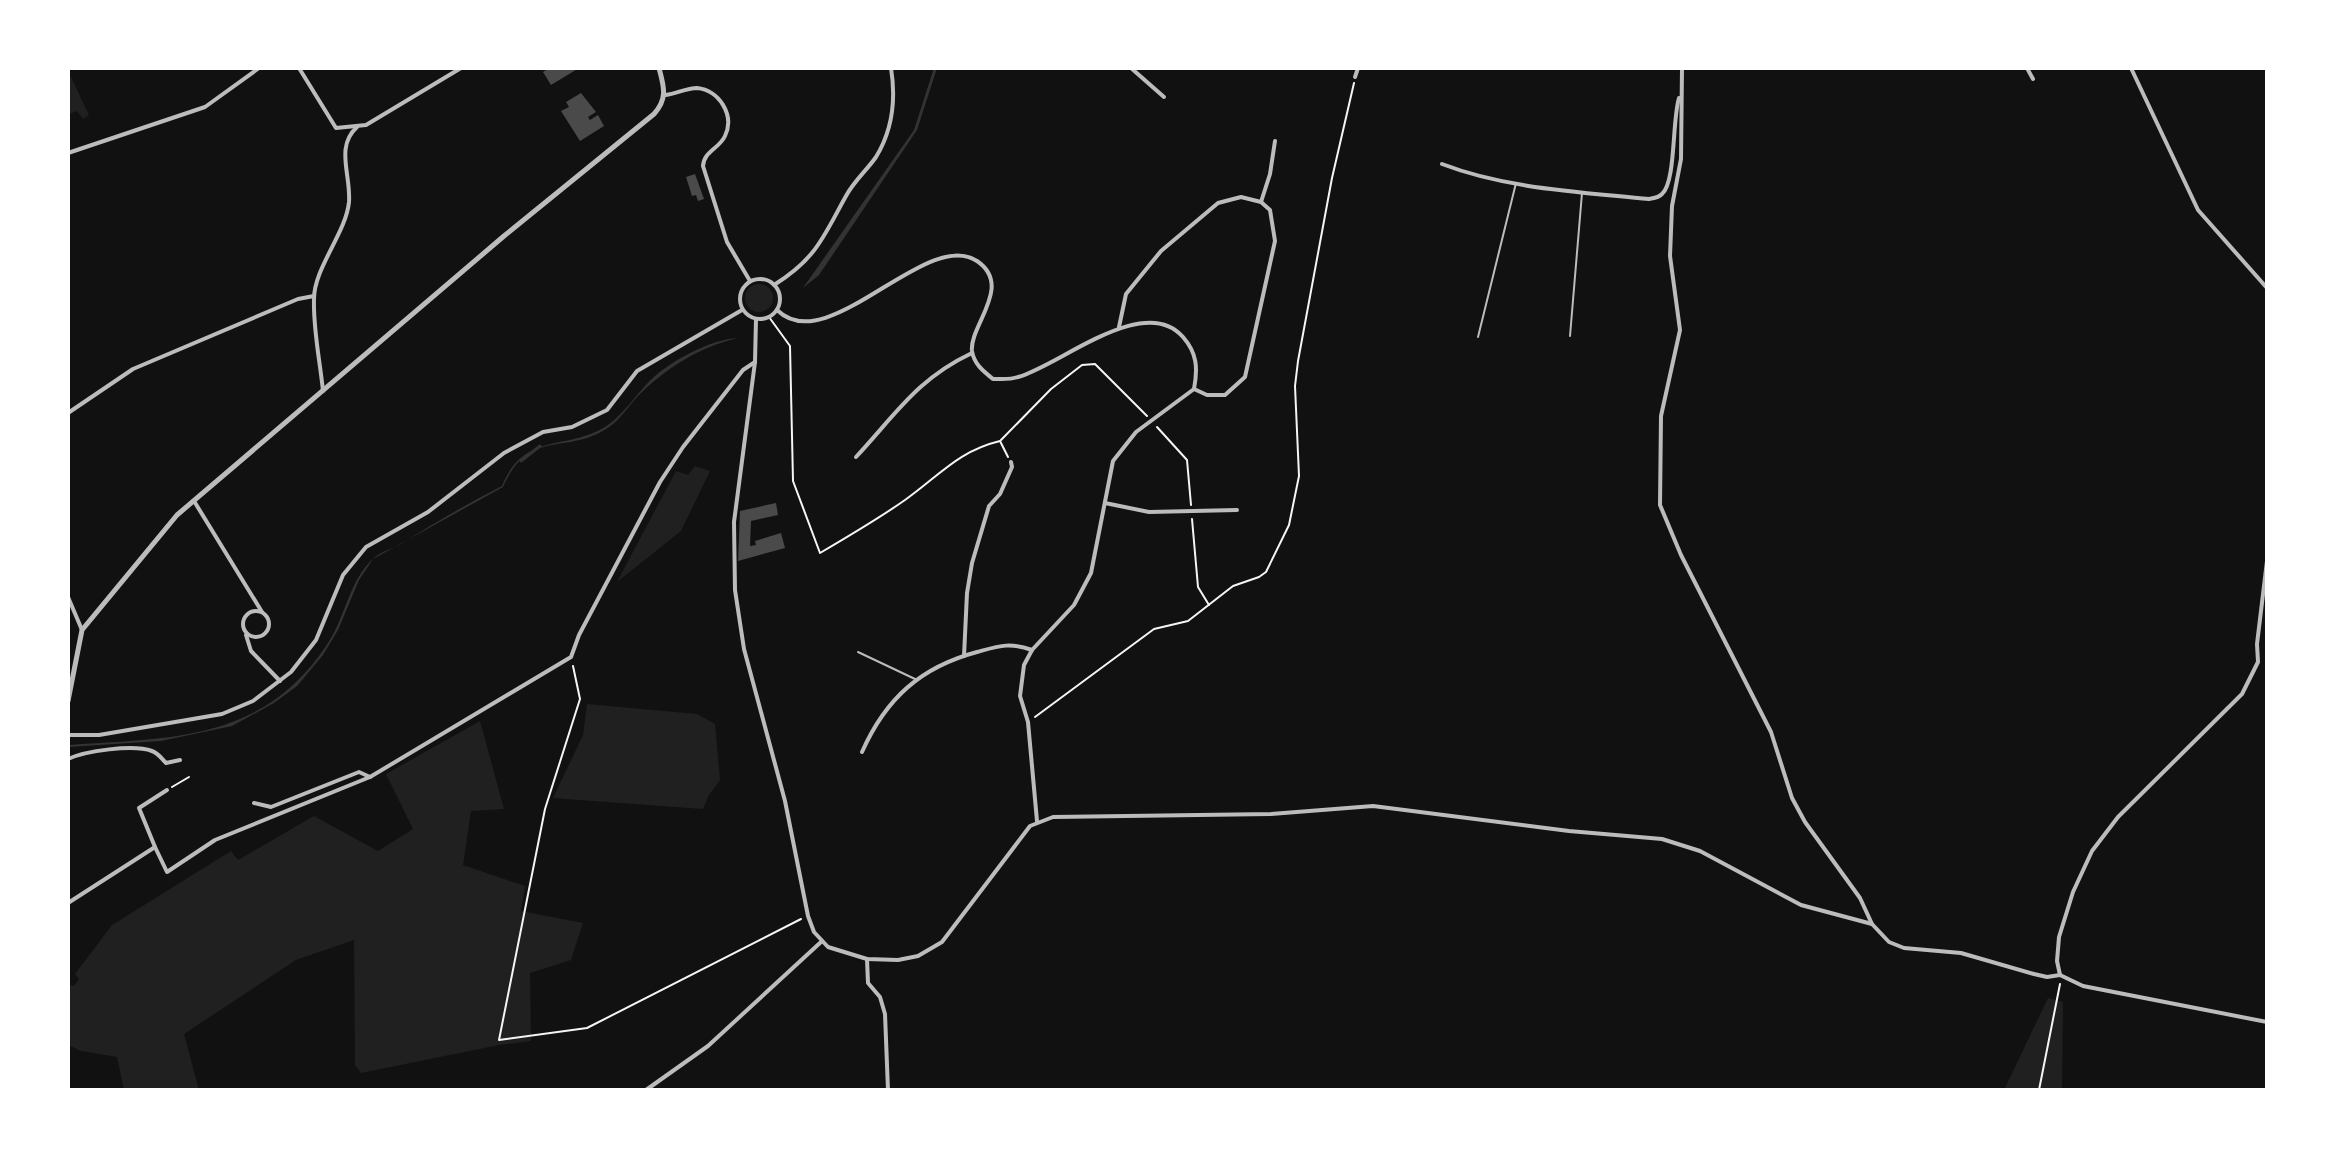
<svg xmlns="http://www.w3.org/2000/svg" width="2335" height="1158" font-family="'Noto Sans',sans-serif">
<rect width="100%" height="100%" fill="#111"/>
<g fill="#202020">
<path d="M68 71 89 115 83 119 77 111 68 114Z"/>
<circle cx="759" cy="298" r="14"/>
<path d="M695 466 710 471 681 531 617 582 676 471 688 475Z"/>
<path d="M587 704 697 714 715 724 720 780 709 795 703 809 553 798 583 735Z"/>
<path d="M480 721 504 809 471 811 463 865 525 886 521 911 583 923 571 960 530 973 531 1041 499 1045 361 1073 355 1065 354 940 296 960 184 1034 199 1090H124L117 1057 81 1051 68 1045V985L74 986 79 979 75 974 112 925 231 851 238 860 314 816 378 851 413 829 386 774Z"/>
<path d="M2048 998 2063 1002 2062 1090H2004Z"/>
</g>
<g fill="#333">
<path d="M934 68H937L917 130 819 275 803 288 914 130Z"/>
<path d="M738 338C699 347 666 368 638 396 629 405 620 420 609 427 568 456 529 427 503 487L373 559 359 580 338 630 323 655 297 686 274 703 232 726 161 741 68 747 69 745C174 738 264 741 328 643 346 616 349 580 374 558 382 551 392 549 401 544 434 523 467 504 502 486 525 430 568 452 608 425 626 412 639 390 655 376 675 359 712 339 738 338Z"/>
</g>
<g fill="none" stroke-linecap="round" stroke-linejoin="round">
<path stroke="#333" stroke-width="3" d="M521 461 540 446"/>
</g>
<g fill="#4a4a4a">
<path d="M549 68 550 70 554 68H579L551 85 543 72Z"/>
<path d="M581 93 596 112 588 117 590 120 598 115 604 126 580 141 561 111 569 107 566 102Z"/>
<path d="M695 174 704 199 698 201 696 195 692 196 686 177Z"/>
<path d="M776 503 778 515 751 521 750 546 756 545 755 541 781 533 785 548 738 561 740 511Z"/>
</g>
<g fill="none" stroke-linecap="round" stroke-linejoin="round">
<g stroke="#f5f5f5" stroke-width="2">
<path d="M769 317 790 346 793 481 820 553C849 536 878 519 905 500 939 476 958 451 1000 441L1008 457"/>
<path d="M1157 427 1187 460 1191 505"/>
<path d="M1001 440 1051 389 1082 365 1095 364 1147 416"/>
<path d="M1192 519 1198 587 1209 605"/>
<path d="M573 666 580 699 545 809 499 1040 587 1028 801 919"/>
<path d="M1035 717 1154 629 1188 621 1233 586 1259 577 1266 572 1289 525 1299 476 1295 386 1298 361 1332 178 1354 83"/>
<path d="M172 787 189 777"/>
<path d="M2039 1090 2060 984"/>
</g>
<g stroke="#bcbcbc" stroke-width="2">
<path d="M1570 336 1582 193"/>
<path d="M1478 337 1516 183"/>
<path d="M858 652 915 679"/>
</g>
<g stroke="#bcbcbc" stroke-width="4">
<path d="M299 68 336 128 366 125 461 68"/>
<path d="M1131 68 1164 97"/>
<path d="M1682 68 1681 159 1672 206 1670 256 1680 330 1661 416 1660 505 1681 555 1771 732 1792 798 1805 822 1860 898 1872 924"/>
<path d="M2027 68 2033 79"/>
<path d="M2131 68 2198 210 2267 288"/>
<path d="M1355 77 1358 68"/>
<path d="M666 95C676 94 686 88 697 88 719 90 735 115 725 136 719 149 704 151 703 166L727 242 750 281"/>
<path d="M68 153 205 107 259 68"/>
<path d="M1442 164C1507 189 1581 192 1649 199 1654 198 1658 198 1662 194 1676 182 1672 120 1679 98"/>
<path d="M1261 202 1270 174 1275 141"/>
<circle cx="760" cy="299" r="20"/>
<path d="M774 285C817 258 823 237 846 196 854 181 867 170 876 157 893 129 896 99 891 68"/>
<path d="M777 310C828 360 926 227 977 261 1014 286 969 326 972 351 974 364 983 371 993 379 1001 379 1010 380 1018 377 1059 366 1144 292 1183 337 1197 353 1198 368 1194 389L1136 432 1113 461 1091 573 1074 605 1032 650 1024 665 1020 696 1028 722 1037 821"/>
<path d="M756 319 755 362 734 522 735 590 744 649 785 801 808 916 814 932 828 947 867 959 898 960 918 956 942 942 1030 826 1053 817 1271 814 1373 806 1569 831 1662 839 1700 851 1801 905 1872 924 1889 942 1904 948 1961 953 2034 974 2047 977 2060 975"/>
<path d="M1119 327 1126 294 1161 251 1218 203 1241 197 1261 202 1270 210 1275 241 1245 377 1225 395H1207L1194 389"/>
<path d="M323 391C320 361 313 329 314 299 314 268 346 233 349 202 351 174 335 147 357 127"/>
<path d="M68 413 133 369 298 299 314 296"/>
<path d="M856 457C896 414 917 379 972 353"/>
<path d="M194 501 262 612"/>
<path d="M1105 503 1149 512 1237 510"/>
<path d="M68 597 82 630"/>
<circle cx="256" cy="624" r="13"/>
<path d="M246 635 251 651 280 681"/>
<path d="M964 656 967 593 972 563 989 506 1000 494 1012 467 1011 462"/>
<path d="M68 735H99L222 714 253 701 291 672 316 640 343 575 366 547 428 512 504 453 543 432 572 427 607 410 637 371 742 310"/>
<path d="M862 752C886 698 921 667 977 652 999 646 1010 642 1032 650"/>
<path d="M68 759C85 751 133 744 152 751 158 753 161 758 166 763L180 760"/>
<path d="M254 803 271 807 359 772 370 777"/>
<path d="M155 847 139 808 167 790"/>
<path d="M68 903 155 847 167 872 215 840 370 777 571 657 579 635 660 482 683 447 743 370 755 362"/>
<path d="M867 959 868 983 880 997 885 1014 888 1090"/>
<path d="M2060 975 2057 961 2059 937 2073 892 2092 851 2118 817 2242 694 2258 662 2257 644 2267 561"/>
<path d="M2060 975 2083 986 2267 1022"/>
<path d="M646 1090 708 1046 821 942"/>
</g>
<path stroke="#bcbcbc" stroke-width="5" d="M68 701 82 630 177 515 504 236 654 114C668 98 664 87 659 68"/>
</g>
<rect width="2335" height="1158" fill="none" stroke="#ffffff" stroke-width="140"/>
</svg>
